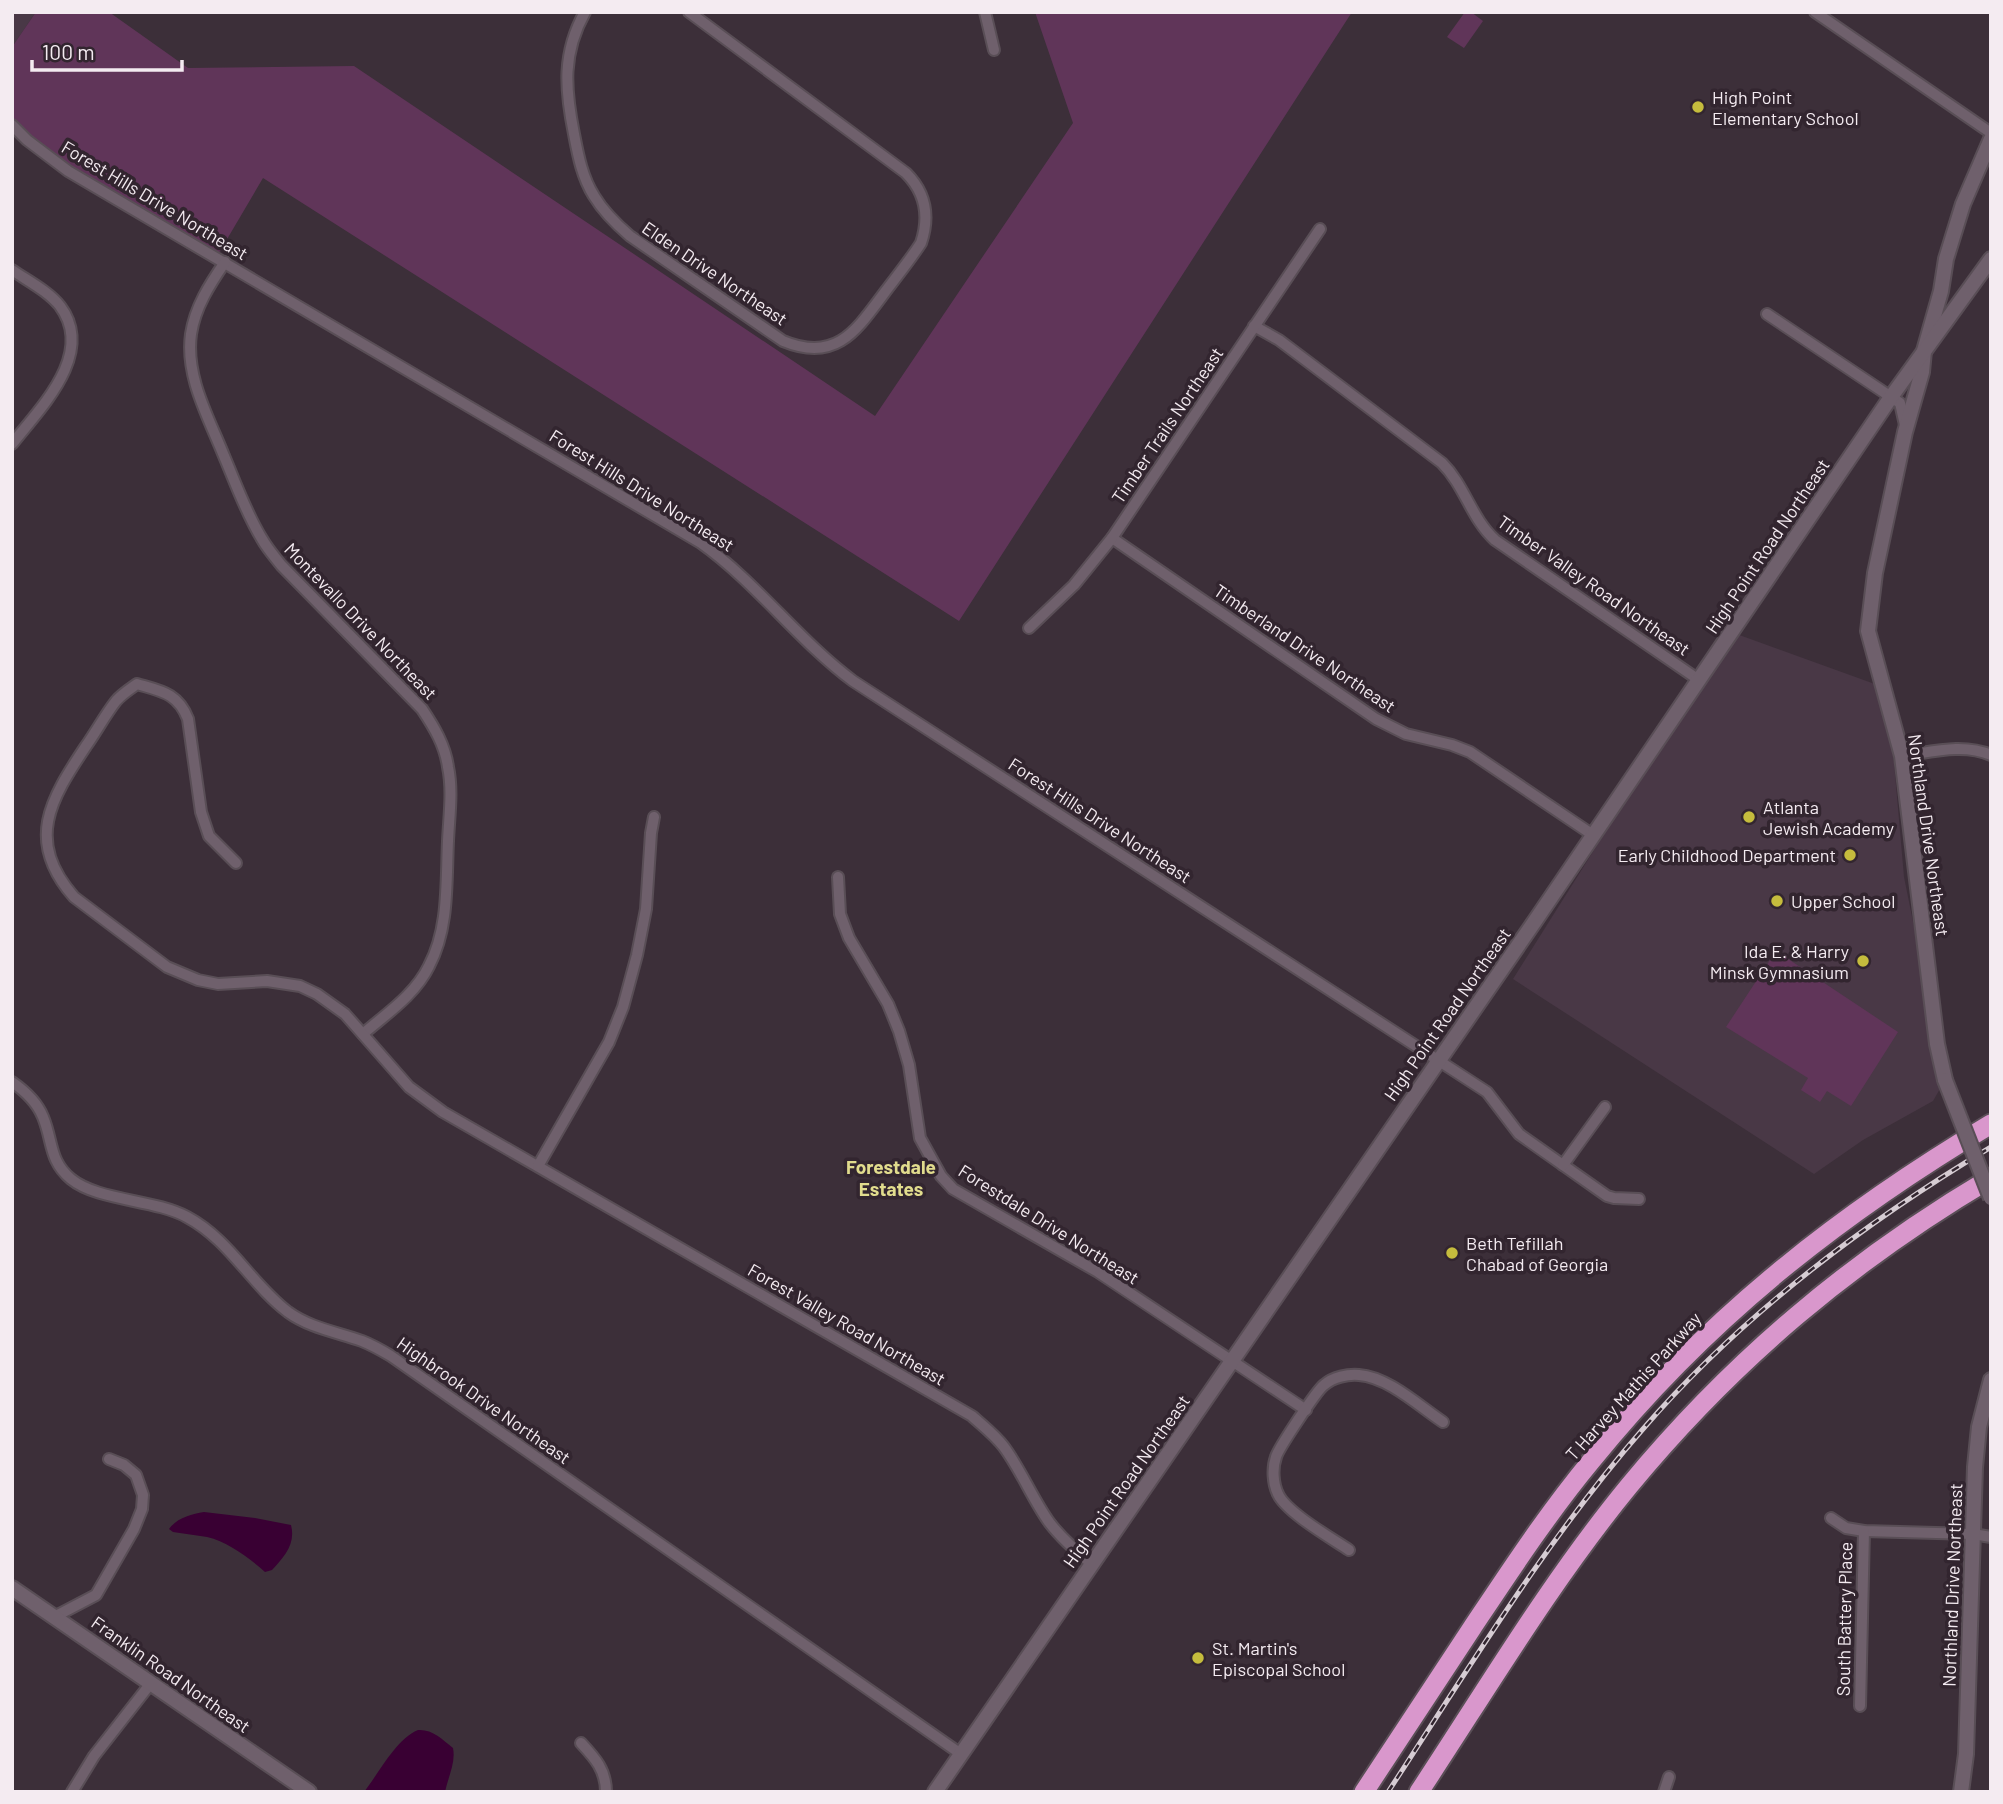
<svg xmlns="http://www.w3.org/2000/svg" width="2003" height="1804" font-family="Barlow,sans-serif">
<rect width="100%" height="100%" fill="#3c2f39"/>
<g fill="#493846">
<path d="M12 12H36L12 47Z"/>
<path d="M1731 632 1883 687 1894 762 1904 877 1945 1080 1933 1101 1863 1140 1814 1174 1513 979Z"/>
</g>
<g fill="#603559">
<path d="M36 12H109L188 68 354 66 875 416 1073 123 1035 12H1352L959 621 263 178 213 263 26 144 12 127V47Z"/>
<path d="M1465 12H1471L1483 21 1464 48 1447 37Z"/>
<path d="M1776 951 1898 1032 1851 1106 1827 1091 1820 1102 1801 1090 1808 1078 1726 1027Z"/>
</g>
<g fill="#390033">
<path d="M204 1512 255 1518 291 1525C296 1544 284 1557 272 1570L265 1572C248 1557 228 1542 207 1537 196 1535 184 1534 173 1532L169 1529C177 1518 191 1514 204 1512Z"/>
<path d="M418 1730C432 1729 442 1739 453 1748 456 1763 448 1777 445 1792H364C379 1773 396 1739 418 1730Z"/>
</g>
<g fill="none" stroke-linecap="round" stroke-linejoin="round">
<g stroke="#594e56" stroke-width="14">
<g id="minor">
<path d="M585 12C562 53 565 89 574 134 578 155 582 177 594 196 603 211 616 224 630 236L783 341C836 363 856 331 885 292 897 276 910 260 921 243 930 216 926 193 906 173L689 12"/>
<path d="M985 12 994 50"/>
<path d="M1815 12 1991 133"/>
<path d="M12 125 27 140 68 171 701 543C757 583 798 640 853 681L1487 1092 1519 1134 1607 1196 1614 1198 1639 1199"/>
<path d="M225 262C210 284 195 307 191 334 185 377 209 418 224 456 236 484 246 513 262 539 267 548 274 556 281 565L422 709C434 727 445 745 448 767 453 791 449 817 448 841 446 884 449 928 429 966 415 995 386 1014 363 1034"/>
<path d="M12 270C28 281 48 291 60 306 96 354 40 408 12 444"/>
<path d="M1767 314 1900 403 1905 425"/>
<path d="M1254 326 1279 340 1442 463C1465 486 1471 518 1495 540L1699 680"/>
<path d="M1112 538 1376 719 1406 734 1452 745 1470 752 1593 835"/>
<path d="M1029 628 1074 585 1112 538 1320 229"/>
<path d="M1902 756C1932 752 1963 743 1991 755"/>
<path d="M236 863 209 836 201 812 188 719C178 693 161 691 137 684 130 689 122 694 116 701 105 715 96 732 86 746 50 800 25 841 74 897L167 967 198 980 218 984 267 981 300 986 317 994 345 1014 409 1087 443 1112 972 1416C983 1426 995 1435 1004 1447 1021 1470 1032 1498 1049 1522 1061 1538 1077 1552 1092 1564"/>
<path d="M838 877 840 914 849 938 888 1004 899 1031 909 1065 920 1138 941 1176 953 1189 1098 1272 1306 1410"/>
<path d="M12 1082C25 1091 37 1102 43 1117 53 1141 49 1161 71 1179 98 1201 154 1199 187 1217 230 1240 250 1283 288 1312 310 1328 337 1332 362 1341 372 1345 381 1350 391 1356L961 1754"/>
<path d="M1563 1165 1605 1107"/>
<path d="M538 1166 609 1042 623 1007 637 955 646 909 651 833 654 817"/>
<path d="M1831 1518 1846 1528 1864 1531 1973 1534 1991 1537"/>
<path d="M1349 1550C1331 1538 1286 1512 1278 1494 1273 1484 1272 1468 1276 1457 1278 1449 1317 1390 1324 1385 1333 1377 1348 1374 1359 1375 1388 1377 1419 1406 1443 1422"/>
<path d="M54 1617 96 1595 134 1529 142 1509 143 1495 136 1475 124 1465 109 1459"/>
<path d="M1860 1706 1864 1531"/>
<path d="M581 1743C595 1758 606 1770 606 1792"/>
<path d="M72 1792 94 1756 151 1683"/>
<path d="M1664 1792 1669 1777"/>
</g>
</g>
<g stroke="#594e56" stroke-width="18">
<g id="tertiary">
<path d="M1945 1080 1937 1044 1902 756 1868 631 1875 573 1905 432 1922 372 1924 351 1941 291 1946 259 1963 204 1991 139"/>
<path d="M12 1588 309 1792"/>
<path d="M935 1792 1535 921 1891 397 1991 259"/>
<path d="M1961 1792 1966 1754 1975 1467 1979 1427 1991 1380"/>
</g>
</g>
<g stroke="#594e56" stroke-width="23">
<g id="motorway">
<path d="M1364 1792C1400 1737 1436 1683 1472 1628 1510 1571 1548 1513 1592 1460 1705 1320 1837 1216 1991 1124"/>
<path d="M1419 1792C1487 1689 1551 1581 1629 1486 1733 1360 1851 1261 1991 1178"/>
</g>
</g>
<use href="#minor" stroke="#6f606c" stroke-width="10"/>
<use href="#tertiary" stroke="#6f606c" stroke-width="14"/>
<use href="#motorway" stroke="#d997cc" stroke-width="19"/>
<g stroke="#d6ccd3" stroke-width="5">
<path id="rail" d="M1388 1792C1469 1668 1546 1540 1643 1429 1742 1315 1862 1224 1991 1147"/>
</g>
<use href="#rail" stroke="#32252f" stroke-width="2.5" stroke-dasharray="8" stroke-linecap="butt"/>
<g stroke="#594e56" stroke-width="18" stroke-linecap="butt">
<path id="tertiary-bridge" d="M1945 1080 1991 1198"/>
</g>
<use href="#tertiary-bridge" stroke="#6f606c" stroke-width="14"/>
</g>
<g fill="#c5bc3d" stroke="#32252f" stroke-width="2.5">
<circle cx="1698" cy="107" r="7"/>
<circle cx="1749" cy="817" r="7"/>
<circle cx="1850" cy="855" r="7"/>
<circle cx="1777" cy="901" r="7"/>
<circle cx="1863" cy="961" r="7"/>
<circle cx="1452" cy="1253" r="7"/>
<circle cx="1198" cy="1658" r="7"/>
</g>
<g text-anchor="middle" dominant-baseline="central" stroke-width="7" stroke-linejoin="round" paint-order="stroke">
<g font-size="18" fill="#f4ebf1" stroke="#32252f" text-anchor="start">
<text x="1712" y="97">High Point<tspan x="1712" dy="21">Elementary School</tspan></text>
<text x="1763" y="807">Atlanta<tspan x="1763" dy="21">Jewish Academy</tspan></text>
<text x="1836" y="855" text-anchor="end">Early Childhood Department</text>
<text x="1791" y="901">Upper School</text>
<text x="1849" y="951" text-anchor="end">Ida E. &amp; Harry<tspan x="1849" dy="21">Minsk Gymnasium</tspan></text>
<text x="1466" y="1243">Beth Tefillah<tspan x="1466" dy="21">Chabad of Georgia</tspan></text>
<text x="1212" y="1648">St. Martin's<tspan x="1212" dy="21">Episcopal School</tspan></text>
</g>
<g font-size="18" fill="#f4ebf1" stroke="#32252f">
<text transform="translate(155 200) rotate(31)">Forest Hills Drive Northeast</text>
<text transform="translate(715 273) rotate(34)">Elden Drive Northeast</text>
<text transform="translate(1167 425) rotate(-56)">Timber Trails Northeast</text>
<text transform="translate(642 490) rotate(32)">Forest Hills Drive Northeast</text>
<text transform="translate(1767 546) rotate(-56)">High Point Road Northeast</text>
<text transform="translate(1594 585) rotate(35)">Timber Valley Road Northeast</text>
<text transform="translate(361 621) rotate(46)">Montevallo Drive Northeast</text>
<text transform="translate(1305 648) rotate(34)">Timberland Drive Northeast</text>
<text transform="translate(1100 820) rotate(33)">Forest Hills Drive Northeast</text>
<text transform="translate(1929 835) rotate(82)">Northland Drive Northeast</text>
<text transform="translate(1447 1014) rotate(-55)">High Point Road Northeast</text>
<text transform="translate(1049 1224) rotate(32)">Forestdale Drive Northeast</text>
<text transform="translate(847 1324) rotate(30)">Forest Valley Road Northeast</text>
<text transform="translate(1633 1386) rotate(-48)">T Harvey Mathis Parkway</text>
<text transform="translate(484 1400) rotate(35)">Highbrook Drive Northeast</text>
<text transform="translate(1126 1481) rotate(-55)">High Point Road Northeast</text>
<text transform="translate(1952 1585) rotate(-88)">Northland Drive Northeast</text>
<text transform="translate(1844 1619) rotate(-89)">South Battery Place</text>
<text transform="translate(171 1674) rotate(35)">Franklin Road Northeast</text>
</g>
<g font-size="19" font-weight="bold" fill="#e1dc8d" stroke="#32252f">
<text x="891" y="1166">Forestdale<tspan x="891" dy="22">Estates</tspan></text>
</g>
</g>
<rect width="2003" height="1804" fill="none" stroke="#f4ebf1" stroke-width="28"/>
<path d="M32 60v10h150v-10" fill="none" stroke="#f4ebf1" stroke-width="3.5"/>
<text x="42" y="60" font-size="21" fill="#f4ebf1" stroke="#32252f" stroke-width="5" paint-order="stroke">100 m</text>
</svg>
